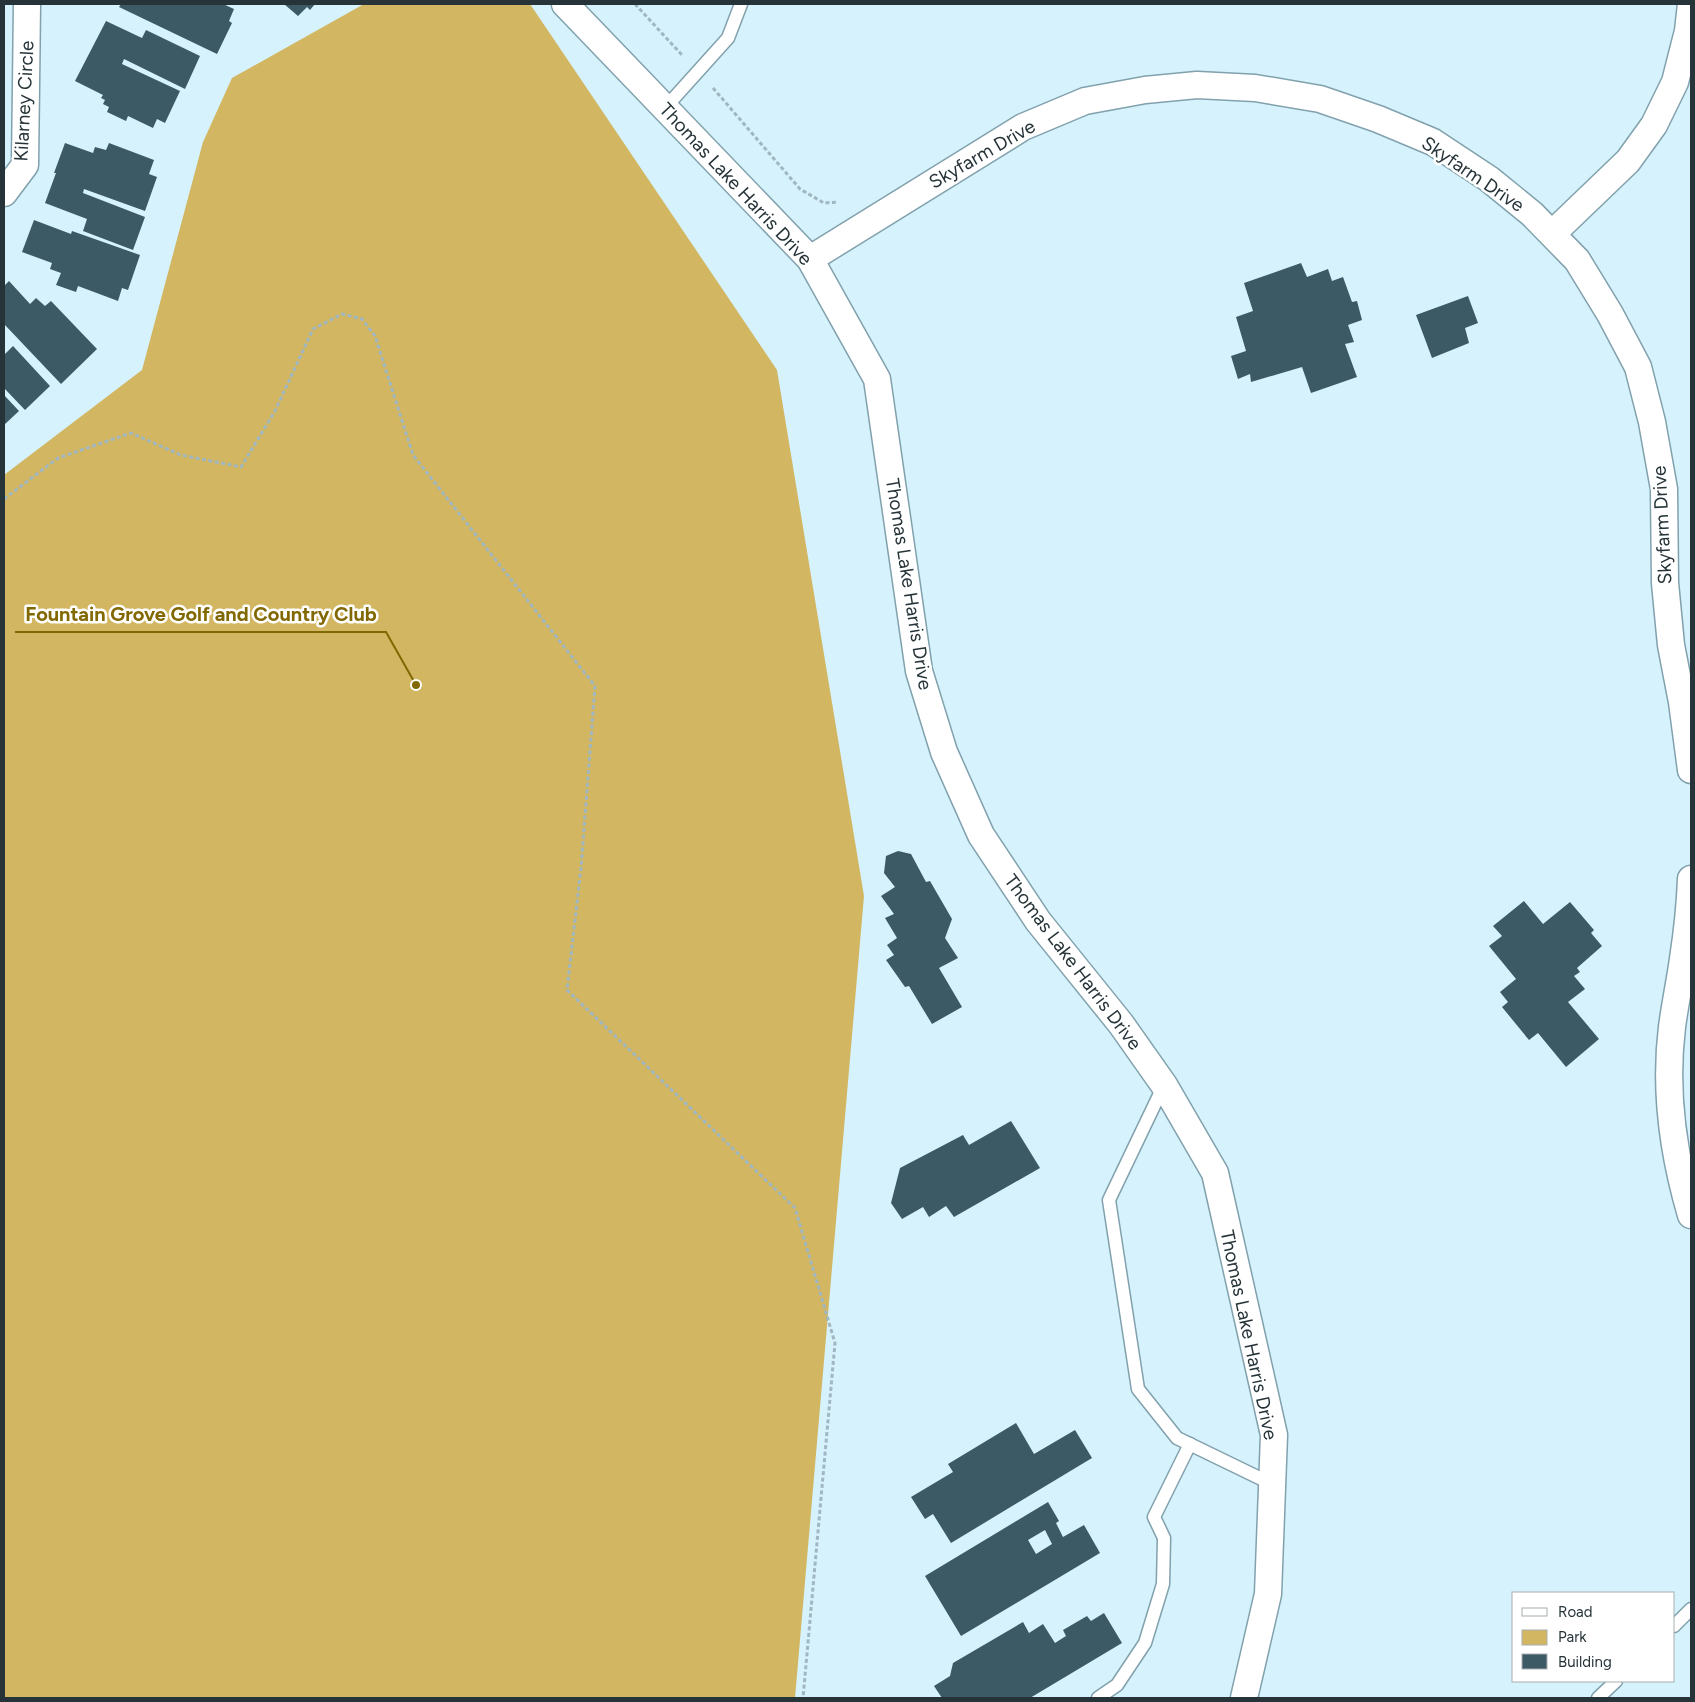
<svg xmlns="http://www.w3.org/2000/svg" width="1695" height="1702" font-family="Figtree,sans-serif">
<rect width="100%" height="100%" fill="#d6f2fc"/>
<path fill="#d2b661" d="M364 4H530L777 370 864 896 795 1698H4V475L142 370 203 142 232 78Z"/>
<g fill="#3c5a65" fill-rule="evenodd">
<path d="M121 4H223L234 9 229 21 232 23 217 54 119 7Z"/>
<path d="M284 4H315L310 10 307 7 298 16Z"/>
<path d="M106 21 142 38 146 30 200 56 185 89 124 59 122 64 180 91 165 123 157 119 153 128 128 116 126 121 107 112 109 107 103 104 105 100 101 98 103 95 75 81Z"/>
<path d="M65 143 93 153 95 147 106 150 109 143 154 160 149 174 157 177 145 211 84 189 83 193 145 217 133 250 83 231 87 219 45 203 56 173H54Z"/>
<path d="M34 220 71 234 72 231 140 255 128 290 122 288 118 301 78 286 76 292 56 285 61 273 50 269 52 263 22 252Z"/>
<path d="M1301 263 1307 277 1328 269 1332 281 1343 277 1352 302 1357 301 1362 320 1348 325 1354 342 1345 344 1357 377 1311 393 1302 367 1251 382 1250 374 1238 379 1231 356 1246 351 1236 317 1253 311 1244 283Z"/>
<path d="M9 281 30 304 36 298 45 306 51 301 97 349 61 384 4 324V286Z"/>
<path d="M1468 296 1478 323 1465 328 1469 343 1432 358 1416 315Z"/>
<path d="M13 346 50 386 25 410 4 388V355Z"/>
<path d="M4 395 19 411 4 425Z"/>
<path d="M898 851 911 854 926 882 930 881 952 919 945 938 958 958 939 968 962 1007 932 1024 909 986 905 987 886 960 894 955 887 945 897 938 885 918 894 914 881 896 895 887 884 873 886 856Z"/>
<path d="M1524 901 1543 924 1570 902 1594 930 1591 933 1602 946 1577 968 1580 972 1574 976 1585 989 1568 1002 1599 1039 1566 1067 1538 1033 1529 1040 1502 1007 1508 1002 1500 992 1516 979 1489 946 1502 936 1493 926Z"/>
<path d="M1011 1121 1040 1168 954 1217 946 1206 929 1217 923 1207 902 1219 891 1203 900 1168 963 1135 969 1145Z"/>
<path d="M1016 1423 1034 1454 1075 1430 1092 1458 951 1543 933 1514 925 1519 911 1497 953 1472 948 1464Z"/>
<path d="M1048 1502 1059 1521 1056 1523 1063 1537 1084 1525 1100 1553 961 1636 925 1576ZM1045 1530 1052 1544 1036 1554 1028 1540Z"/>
<path d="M1104 1613 1122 1643 1030 1698H942L934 1686 950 1676 953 1663 1023 1622 1029 1633 1043 1624 1055 1643 1066 1636 1063 1630 1087 1616 1091 1621Z"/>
</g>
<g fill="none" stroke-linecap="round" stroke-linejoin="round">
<g stroke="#81a1ad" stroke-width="15">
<g id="service">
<path d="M665 108 728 38 741 4"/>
<path d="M1164 1085 1109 1200 1138 1389 1177 1438 1272 1484"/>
<path d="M1674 1626 1691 1609"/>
<path d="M1098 1698 1117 1685 1145 1643 1163 1584 1164 1538 1154 1517 1190 1444"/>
<path d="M1598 1698 1616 1681"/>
</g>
</g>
<g stroke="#81a1ad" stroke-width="29">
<g id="minor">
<path d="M565 4 810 259 877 379 919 671 944 752 981 835 1038 921 1121 1024 1164 1085 1215 1173 1274 1435 1268 1594 1244 1698"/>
<path d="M4 193 25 165 27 4"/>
<path d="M1552 234 1628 161 1654 125 1675 82 1688 31 1691 4"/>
<path d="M810 259 1023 127 1085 101 1145 90 1197 85 1255 88 1320 99 1378 119 1433 142 1489 179 1532 214 1577 260 1610 314 1638 367 1652 422 1664 489 1665 583 1671 645 1682 702 1691 770"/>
<path d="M1691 879C1690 905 1687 933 1683 959 1680 981 1675 1004 1672 1027 1664 1091 1673 1154 1691 1215"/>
</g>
</g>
<g stroke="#a0b7c0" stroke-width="3" stroke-dasharray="4 2.5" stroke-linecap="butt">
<path d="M635 4 682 55"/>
<path d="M713 88 800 189 824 203 838 202"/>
<path d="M4 499 58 458 131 433 181 455 241 467 275 411 313 329 342 314 362 319 375 336 413 455 595 686 581 868 567 990 795 1208 835 1343 803 1698"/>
</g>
<use href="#service" stroke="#fff" stroke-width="12"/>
<use href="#minor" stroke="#fff" stroke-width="26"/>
</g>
<g text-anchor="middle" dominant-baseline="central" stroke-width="5" stroke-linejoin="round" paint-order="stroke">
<g font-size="19" fill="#263439" stroke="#fff">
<text transform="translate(24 101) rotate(-87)">Kilarney Circle</text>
<text transform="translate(982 154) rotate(-30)">Skyfarm Drive</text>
<text transform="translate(1473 174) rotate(34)">Skyfarm Drive</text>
<text transform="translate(736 184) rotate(47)">Thomas Lake Harris Drive</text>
<text transform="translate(1662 525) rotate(-93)">Skyfarm Drive</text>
<text transform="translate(909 584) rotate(81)">Thomas Lake Harris Drive</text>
<text transform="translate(1073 962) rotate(53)">Thomas Lake Harris Drive</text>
<text transform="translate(1249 1335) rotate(78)">Thomas Lake Harris Drive</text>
</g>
</g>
<path fill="none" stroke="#826800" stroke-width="2" d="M416 685L386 632H15"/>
<circle fill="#826800" stroke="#fff" stroke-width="2" cx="416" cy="685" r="5"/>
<g font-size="20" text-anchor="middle" font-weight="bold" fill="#826800" stroke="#fff" stroke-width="5" stroke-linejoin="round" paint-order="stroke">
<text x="201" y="621">Fountain Grove Golf and Country Club</text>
</g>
<rect width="1695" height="1702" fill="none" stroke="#263439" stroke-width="10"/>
<rect x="1512" y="1592" width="162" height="90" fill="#ffffff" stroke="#a8aeb0"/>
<rect x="1522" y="1608" width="25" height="8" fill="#ffffff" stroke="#a8aeb0"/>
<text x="1558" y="1617" font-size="15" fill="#263439">Road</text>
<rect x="1522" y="1630" width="25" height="15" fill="#d2b661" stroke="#a8aeb0"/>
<text x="1558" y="1642" font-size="15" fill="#263439">Park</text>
<rect x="1522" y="1654" width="25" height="15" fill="#3c5a65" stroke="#a8aeb0"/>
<text x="1558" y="1667" font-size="15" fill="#263439">Building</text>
</svg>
